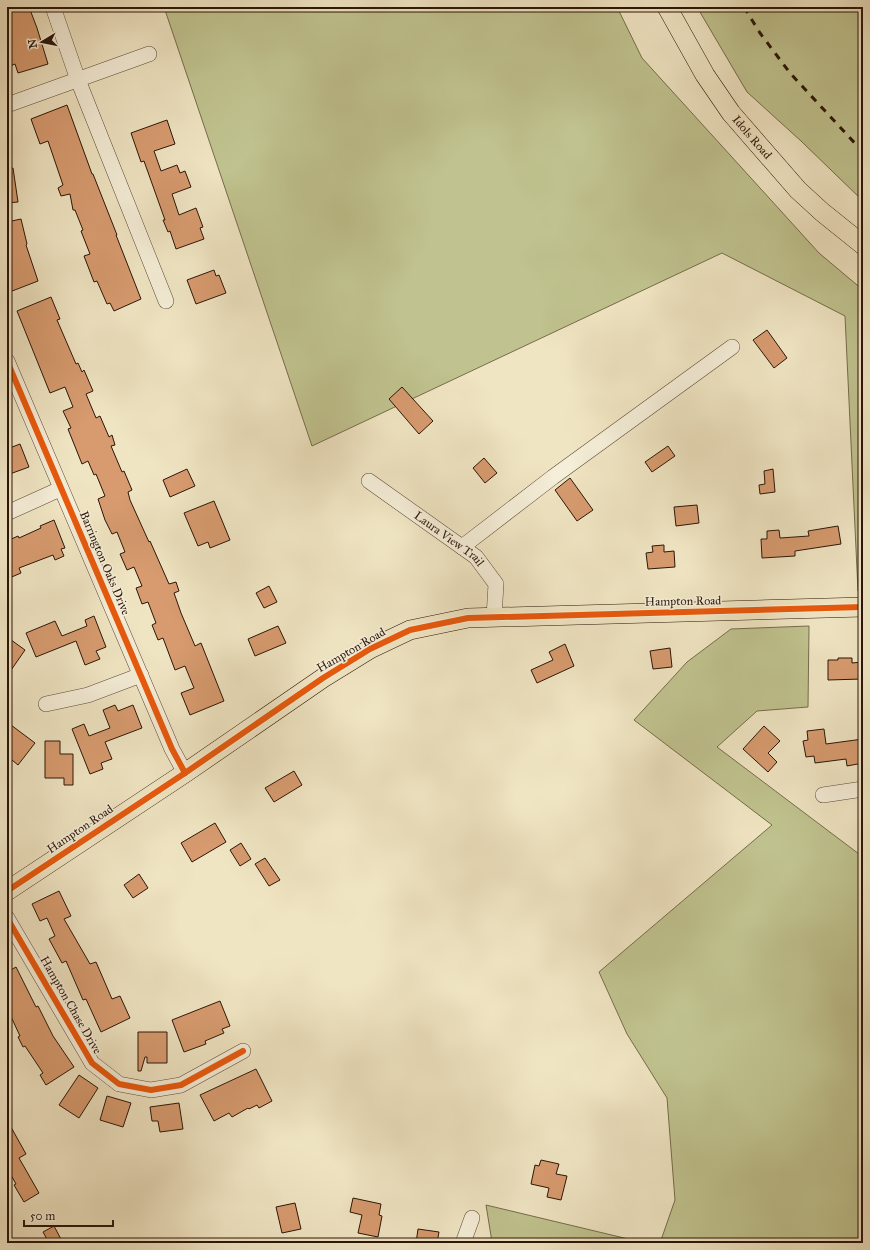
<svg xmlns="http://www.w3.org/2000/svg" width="870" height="1250" font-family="'IM FELL Great Primer',serif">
<rect width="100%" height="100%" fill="#f0e5c3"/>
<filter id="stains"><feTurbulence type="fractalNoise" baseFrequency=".005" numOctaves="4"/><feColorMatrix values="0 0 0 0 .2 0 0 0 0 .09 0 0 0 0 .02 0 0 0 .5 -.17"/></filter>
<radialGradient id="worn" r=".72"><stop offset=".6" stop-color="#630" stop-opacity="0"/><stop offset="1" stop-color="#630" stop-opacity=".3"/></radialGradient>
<g fill="#c0c38f" stroke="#766c4c">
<path d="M164 7H617L642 58 819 253 863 290V591H858L845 316 722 253 312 446Z"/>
<path d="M697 7H863V201L801 141 747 92Z"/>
<path d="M809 626 808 707 757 711 717 747 863 857V1243H660L675 1200 667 1098 627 1034 599 972 772 825 634 720 687 662 731 629Z"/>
<path d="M486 1205 645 1243H494L492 1242Z"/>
</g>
<g fill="#d79b6f" stroke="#2b1509">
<path d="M18 7H29L37 28 48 64 18 73 15 64 10 66 7 56V49L10 48 7 39V12Z"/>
<path d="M67 105 92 174H93L117 235H116L141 299 114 311 110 303 107 304 97 281 94 282 84 256 90 254 81 231 83 230 75 210H73L70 194 61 196 58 188 63 185 48 141 40 144 31 119Z"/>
<path d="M167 120 175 144 154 151 161 171 177 165 180 173 185 171 191 187 172 194 179 215 196 208 203 227 200 228 204 239 176 249 170 231 168 232 163 220H165L144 161 141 162 131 133Z"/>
<path d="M13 168 18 202 7 203V169Z"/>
<path d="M21 219 27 244 26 245 38 281 7 293V222Z"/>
<path d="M214 270 216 276 219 275 226 293 196 304 187 280Z"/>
<path d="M51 297 60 319 57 320 76 364 78 363 82 372 84 370 93 391 86 394 96 418 100 416 109 437 112 435 115 445 111 446 122 472 124 471 132 490 128 492 130 500 149 542 150 541 169 584 176 582 179 591 174 593 181 613 195 646 201 643 224 701 190 715 181 693 194 688 185 666 175 670 163 638 158 640 152 625 156 623 148 602 142 604 136 588 142 586 134 567 127 570 120 554 125 552 117 532 112 534 105 520 98 499 105 496 96 474 94 475 88 461 82 464 68 429 71 428 63 411 73 407 65 387 50 393 17 311Z"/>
<path d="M767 330 787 358 774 368 753 340Z"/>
<path d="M402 387 433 421 419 434 389 399Z"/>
<path d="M20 444 29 467 7 475V449Z"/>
<path d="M668 446 675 456 652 472 645 462Z"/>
<path d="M484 458 497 473 485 483 473 468Z"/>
<path d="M187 469 195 486 170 497 163 480Z"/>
<path d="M773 469 775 492 760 494 759 485 765 484 764 471Z"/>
<path d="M570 478 593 510 577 521 555 490Z"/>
<path d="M214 501 230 540 210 548 208 542 198 546 184 513Z"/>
<path d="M697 505 699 523 676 526 674 507Z"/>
<path d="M54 520 65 548 61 549 64 556 55 560 53 555 19 568 21 573 7 579V541L18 536 19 538 41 528 40 526Z"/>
<path d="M838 526 841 544 795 551V556L762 558 761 539H767V531L779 530 780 538 809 536 808 531Z"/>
<path d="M664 545V552L674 551 675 567 648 569 646 553 653 552 652 546Z"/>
<path d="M269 586 277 602 264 608 256 593Z"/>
<path d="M94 616 106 647 96 651 100 659 85 665 76 641 36 657 26 633 55 621 62 636 87 626 85 620Z"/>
<path d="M278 626 286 643 255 656 248 639Z"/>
<path d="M7 637 25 650 7 676Z"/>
<path d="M565 644 574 666 537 683 531 670 553 660 549 652Z"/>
<path d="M670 648 672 667 653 669 650 651Z"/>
<path d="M838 658H852V663L862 662V679L828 680V660H838Z"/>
<path d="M115 705 118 711 133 705 142 728 105 742 112 759 101 763 103 769 90 774 72 729 84 724 89 736 110 728 103 710Z"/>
<path d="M7 722 35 743 18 765 7 756Z"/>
<path d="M764 726 780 741 768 753 777 762 768 772 743 749Z"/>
<path d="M824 729 826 744 863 739V763L847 766 846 759 815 763 814 756 806 757 803 741 808 740 807 731Z"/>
<path d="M45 741H60V754H73V785H64V778H45Z"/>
<path d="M294 771 302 785 274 802 265 788Z"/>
<path d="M215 823 226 842 192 862 181 843Z"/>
<path d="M241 843 251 859 240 866 230 850Z"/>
<path d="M265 858 280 880 269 886 255 864Z"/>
<path d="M139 874 148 888 133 898 124 885Z"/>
<path d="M59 891 71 916 64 919 90 964 96 962 112 999 120 996 130 1018 101 1032 86 999 83 1000 66 961 62 963 49 939 55 936 47 918 40 921 32 904Z"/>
<path d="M16 967 36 1007 38 1006 53 1036 74 1067 46 1085 40 1075 43 1073 25 1046 23 1047 18 1037 20 1036 7 1008V972Z"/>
<path d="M220 1001 230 1026 222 1029 224 1033 205 1041 206 1044 184 1052 172 1020Z"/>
<path d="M138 1032H167V1063H147V1057H145L141 1071H138Z"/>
<path d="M256 1069 272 1101 259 1108 257 1105 249 1109 248 1108 232 1117 229 1113 214 1121 200 1095Z"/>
<path d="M79 1075 98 1088 79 1118 59 1105Z"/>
<path d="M107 1096 131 1103 123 1127 100 1120Z"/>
<path d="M179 1103 183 1129 160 1132 158 1121H152L150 1107Z"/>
<path d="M7 1120 26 1154 19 1158 39 1193 24 1202 14 1185 16 1184 7 1168Z"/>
<path d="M541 1160 559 1164 556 1174 567 1176 561 1200 547 1197 549 1188 531 1184 535 1165 539 1166Z"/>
<path d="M353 1198 381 1204 379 1215 382 1216 378 1237 358 1233 362 1215 350 1212Z"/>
<path d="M295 1203 301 1229 282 1233 276 1207Z"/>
<path d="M54 1226 63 1243H49L43 1232Z"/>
<path d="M418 1229 439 1232 437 1243H416Z"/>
</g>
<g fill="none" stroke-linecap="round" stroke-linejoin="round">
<g stroke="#5c4938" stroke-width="16">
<g id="minor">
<path d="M53 7 78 80 166 301"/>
<path d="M7 105 149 54"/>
<path d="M7 361 172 749 185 773"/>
<path id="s1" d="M369 481 476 557 496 584 494 617"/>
<path d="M7 513 60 489"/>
<path d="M462 547 553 477 732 347"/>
<path d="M46 704 88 695 141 675"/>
<path d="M823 795 863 789"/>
<path d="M7 918 92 1063 119 1084 151 1090 181 1085 243 1051"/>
<path d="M463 1243 472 1218"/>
</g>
</g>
<g stroke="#2b1509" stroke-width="20">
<g id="major">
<path id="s2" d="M667 7 705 75 731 113 798 190 822 212 863 245"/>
<path d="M7 891 185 773 323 678 370 649 410 630 468 618 863 607"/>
</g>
</g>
<use href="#minor" stroke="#f5eed8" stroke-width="15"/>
<use href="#major" stroke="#f0e5c3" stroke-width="19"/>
<path stroke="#2b1509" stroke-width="3" stroke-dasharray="7 7" stroke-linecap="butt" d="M744 7 760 33 790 73 863 152"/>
<g stroke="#f5eed8" stroke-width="8">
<g id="cycleway">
<path d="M7 361 172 749 185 773"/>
<path d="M7 891 185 773 323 678 370 649 410 630 468 618 863 607"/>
<path d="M7 918 92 1063 119 1084 151 1090 181 1085 243 1051"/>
</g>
</g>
<use href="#cycleway" stroke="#e8590c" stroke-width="6"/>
</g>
<g text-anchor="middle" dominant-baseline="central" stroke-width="3" stroke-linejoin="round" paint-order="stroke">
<g font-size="12" fill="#2b1509" stroke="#f5eed8">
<text stroke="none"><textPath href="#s2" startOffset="156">Idols Road</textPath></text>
<text stroke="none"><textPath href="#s1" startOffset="99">Laura View Trail</textPath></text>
<text transform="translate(105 563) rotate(67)">Barrington Oaks Drive</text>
<text transform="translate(683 601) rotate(-1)">Hampton Road</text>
<text transform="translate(351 650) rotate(-30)">Hampton Road</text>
<text transform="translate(80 829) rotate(-34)">Hampton Road</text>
<text transform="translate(71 1005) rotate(60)">Hampton Chase Drive</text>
</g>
</g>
<rect width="870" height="1250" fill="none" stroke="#f0e5c3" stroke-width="24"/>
<rect x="8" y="8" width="854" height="1234" fill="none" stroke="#2b1509" stroke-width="2"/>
<rect x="12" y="12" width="846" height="1226" fill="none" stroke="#2b1509"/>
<g transform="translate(42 42) rotate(260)" stroke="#f5eed8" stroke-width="3" paint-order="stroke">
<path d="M0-3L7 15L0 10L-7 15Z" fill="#2b1509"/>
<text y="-6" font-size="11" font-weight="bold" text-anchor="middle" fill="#2b1509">N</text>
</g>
<path d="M24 1220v6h89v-6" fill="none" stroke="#2b1509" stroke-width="2"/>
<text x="30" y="1220" font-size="12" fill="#2b1509" stroke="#f5eed8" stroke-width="3" paint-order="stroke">50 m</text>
<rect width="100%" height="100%" filter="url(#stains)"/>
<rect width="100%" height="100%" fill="url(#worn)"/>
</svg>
